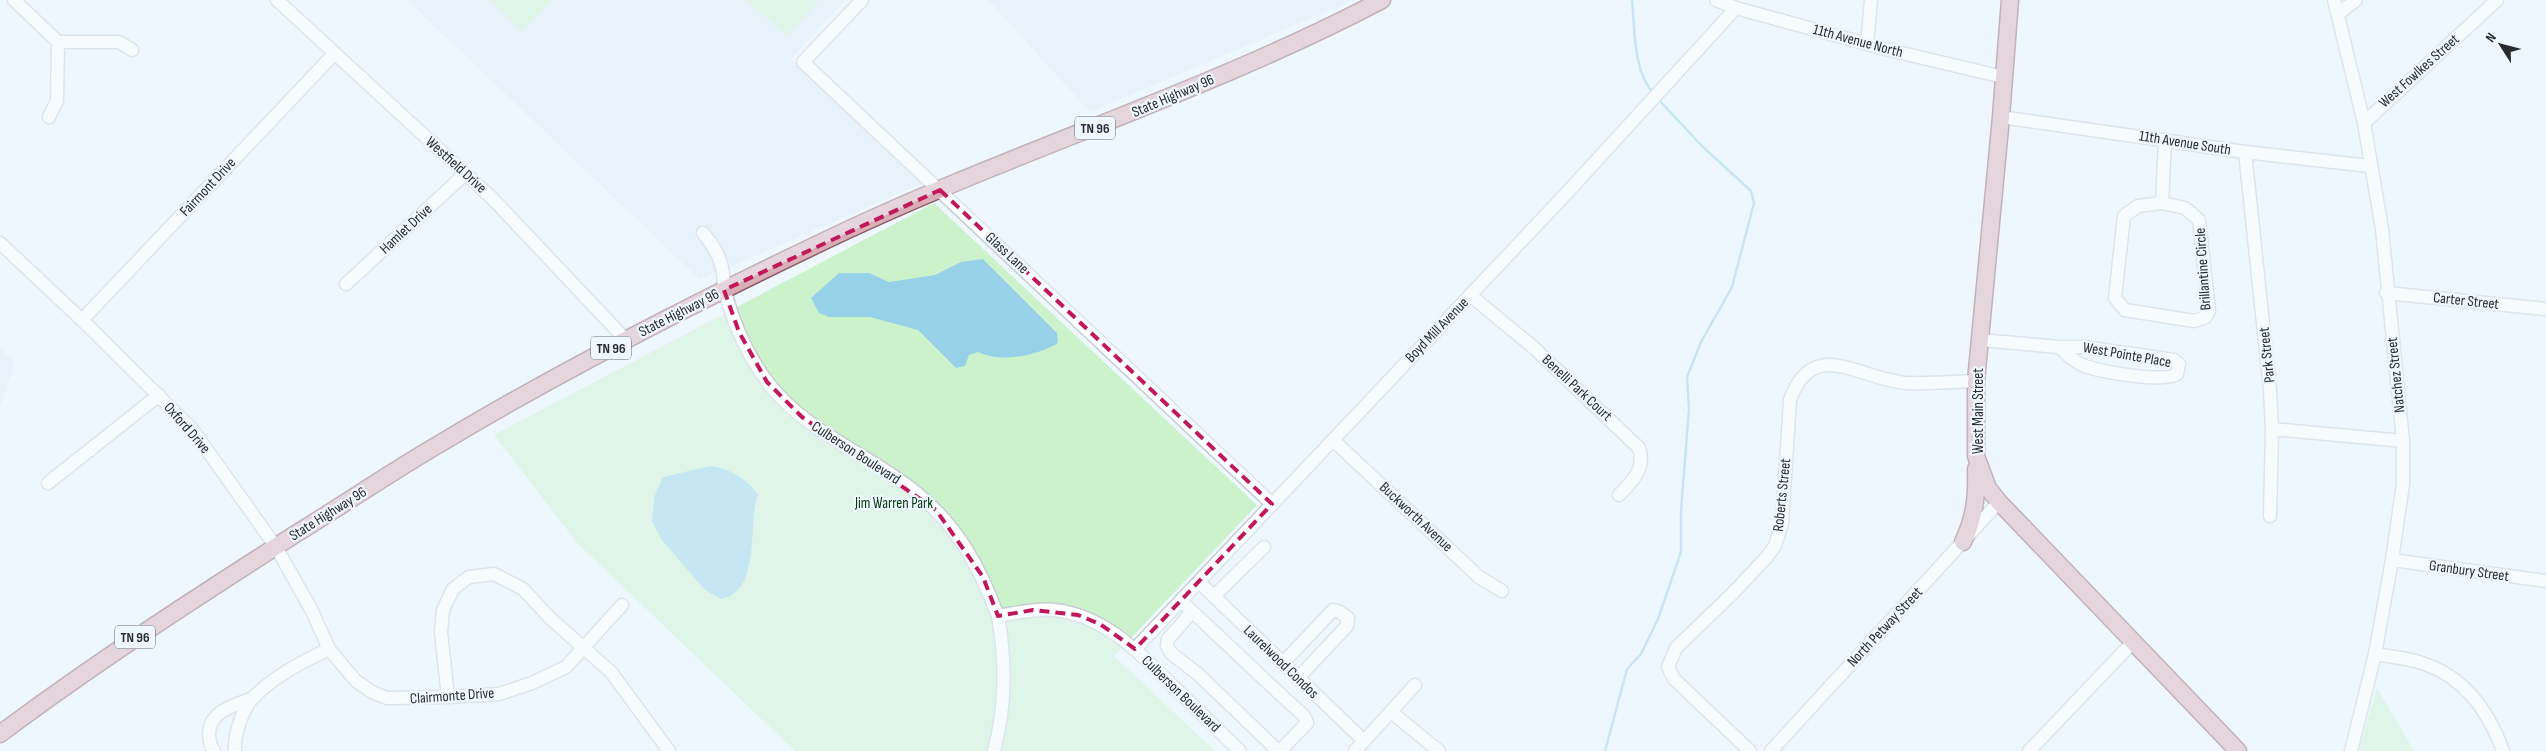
<svg xmlns="http://www.w3.org/2000/svg" width="2546" height="751" font-family="'Sofia Sans Condensed',sans-serif">
<rect width="100%" height="100%" fill="#eff7fe"/>
<g fill="#ddebf8">
<path d="M407 0H845L791 59 921 184 700 280Z"/>
<path d="M988 0H1354L1090 112Z"/>
<path d="M0 348 15 362 0 406Z"/>
</g>
<g fill="#ccf2cc">
<path d="M491 0H552L522 31Z"/>
<path d="M747 0H819L787 36Z"/>
<path d="M934 203 1257 505 1114 656 1215 751H795L578 544 494 435Z"/>
<path d="M2377 688 2414 751H2359Z"/>
</g>
<g fill="#97d1e7">
<path d="M983 259 1057 333 1058 343C1037 356 1001 363 978 352L969 355 965 366 956 368 918 330 870 317H829L819 313 811 298 839 273H869L889 282 935 275 961 262Z"/>
<path d="M710 466C731 469 744 477 758 494 747 525 762 592 721 599L705 590 661 539 652 521 654 497 663 477Z"/>
</g>
<g fill="none" stroke-linecap="round" stroke-linejoin="round">
<g stroke="#97d1e7" stroke-width="2.5">
<path d="M1632 0C1635 30 1633 70 1653 93"/>
<path d="M1605 751 1627 669 1641 654 1658 619 1681 552V511L1689 408 1687 377 1701 342 1732 287 1754 203 1751 191 1702 146 1659 100"/>
</g>
<g stroke="#c6ced5" stroke-width="15">
<g id="minor">
<path d="M14 0 58 42H119L132 50"/>
<path d="M277 0 492 198 626 340"/>
<path d="M862 0 803 62 1272 504"/>
<path d="M1716 0 1736 8 1885 49 2003 77"/>
<path d="M2334 0 2364 123 2382 229 2403 441V484L2392 560 2375 654 2351 751"/>
<path d="M2338 14 2356 0"/>
<path d="M1867 44 1871 0"/>
<path d="M49 117 57 101 58 42"/>
<path d="M2001 117 2245 152 2369 166"/>
<path d="M2364 123 2497 0"/>
<path d="M2245 152 2270 390 2272 429 2270 516"/>
<path d="M2162 203 2138 206 2124 216 2115 298 2125 310 2194 321 2206 317 2209 311 2199 220 2185 208 2162 203 2165 139"/>
<path d="M703 233C713 245 721 257 723 273 724 279 723 286 725 292 734 324 748 357 769 384 808 434 870 454 918 494 959 528 980 568 998 616 1016 613 1036 608 1055 610 1105 616 1140 653 1174 687 1196 708 1218 730 1240 751"/>
<path d="M0 243 82 320 192 429 276 547 311 609 329 649 356 681 372 692 387 698 448 697 499 694 532 683 566 667 622 605"/>
<path d="M346 284 465 174"/>
<path d="M2386 293 2546 309"/>
<path d="M1470 295 1533 347 1639 448C1646 468 1633 481 1619 495"/>
<path d="M82 320 334 54"/>
<path d="M1980 340 2059 347H2084L2174 360 2179 364 2177 374C2163 383 2102 372 2085 366 2075 363 2067 354 2059 347"/>
<path d="M2272 429 2403 441"/>
<path d="M1333 440 1479 577 1502 591"/>
<path d="M48 483 159 395"/>
<path d="M2392 560 2546 581"/>
<path d="M1199 582 1364 741"/>
<path d="M1214 596 1264 547"/>
<path d="M1181 601C1222 639 1262 678 1304 716L1307 723 1281 750 1275 748 1199 675 1171 653 1167 646 1168 639 1192 612"/>
<path d="M1135 649 1564 196 1736 8"/>
<path d="M2375 654C2392 657 2409 658 2425 664 2465 678 2489 712 2503 751"/>
<path d="M1283 663 1333 610 1340 612 1348 618 1347 626 1298 678"/>
<path d="M448 697 441 632 443 610 453 589 469 577 494 574 523 589 551 619 611 672 669 751"/>
<path d="M1391 712 1439 751"/>
<path d="M214 751C210 746 209 739 209 732 211 710 236 705 253 698"/>
<path d="M235 751C234 735 242 709 254 697 274 676 304 661 329 649"/>
<path d="M994 751C1006 705 1006 663 998 616"/>
<path d="M1355 751 1415 685"/>
<path d="M1750 751 1674 679 1668 667 1676 648 1733 593 1766 558 1775 546 1782 523 1790 400C1813 335 1860 380 1907 383 1929 384 1953 382 1976 381"/>
<path d="M1771 751 1999 502"/>
<path d="M2029 751 2133 642"/>
</g>
</g>
<g stroke="#8b5d68" stroke-width="19">
<g id="major">
<path d="M2010 0 2001 117 1976 381V456L1988 488 1999 502 2238 751"/>
<path d="M1963 542C1975 517 1977 496 1976 469"/>
<path d="M0 734C95 663 194 599 294 535 343 505 391 472 441 443 569 366 704 298 839 234 1017 150 1207 92 1382 0"/>
</g>
</g>
<use href="#minor" stroke="#fff" stroke-width="12"/>
<use href="#major" stroke="#d9aeb7" stroke-width="16"/>
</g>
<path d="M0 0H2546V751H0ZM940 190 1272 504 1135 649 1100 624 1078 615 1033 610 998 616 983 577 936 510 802 417 767 382 739 332 724 290Z" fill="#eff7fe" fill-opacity=".55" fill-rule="evenodd"/>
<path fill="none" stroke="#c2185b" stroke-width="4" stroke-dasharray="10 6" stroke-linejoin="round" d="M940 190 1272 504 1135 649 1100 624 1078 615 1033 610 998 616 983 577 936 510 802 417 767 382 739 332 724 290Z"/>
<g text-anchor="middle" dominant-baseline="central" stroke-width="4.5" stroke-linejoin="round" paint-order="stroke">
<g fill="#eff7fe" stroke="#64696c" stroke-width="1">
<rect x="1075" y="116.5" width="40" height="23" rx="4"/>
<rect x="591" y="336.5" width="40" height="23" rx="4"/>
<rect x="115" y="625.5" width="40" height="23" rx="4"/>
</g>
<g font-size="14" font-weight="bold" fill="#292c2e">
<text x="1095" y="128">TN 96</text>
<text x="611" y="348">TN 96</text>
<text x="135" y="637">TN 96</text>
</g>
<g font-size="15" fill="#292c2e" stroke="#eff7fe">
<text transform="translate(1858 41) rotate(15)">11th Avenue North</text>
<text transform="translate(2419 71) rotate(-42)">West Fowlkes Street</text>
<text transform="translate(1173 96) rotate(-23)">State Highway 96</text>
<text transform="translate(2185 143) rotate(9)">11th Avenue South</text>
<text transform="translate(456 165) rotate(42)">Westfield Drive</text>
<text transform="translate(208 187) rotate(-47)">Fairmont Drive</text>
<text transform="translate(406 229) rotate(-43)">Hamlet Drive</text>
<text transform="translate(1007 253) rotate(43)">Glass Lane</text>
<text transform="translate(2203 269) rotate(-94)">Brillantine Circle</text>
<text transform="translate(2466 301) rotate(6)">Carter Street</text>
<text transform="translate(679 313) rotate(-27)">State Highway 96</text>
<text transform="translate(1437 330) rotate(-46)">Boyd Mill Avenue</text>
<text transform="translate(2127 355) rotate(10)">West Pointe Place</text>
<text transform="translate(2267 355) rotate(-96)">Park Street</text>
<text transform="translate(2396 375) rotate(-96)">Natchez Street</text>
<text transform="translate(1577 388) rotate(43)">Benelli Park Court</text>
<text transform="translate(1978 411) rotate(-90)">West Main Street</text>
<text transform="translate(187 428) rotate(49)">Oxford Drive</text>
<text transform="translate(856 453) rotate(33)">Culberson Boulevard</text>
<text transform="translate(1782 495) rotate(-84)">Roberts Street</text>
<text transform="translate(328 514) rotate(-32)">State Highway 96</text>
<text transform="translate(1416 517) rotate(43)">Buckworth Avenue</text>
<text transform="translate(2469 571) rotate(8)">Granbury Street</text>
<text transform="translate(1885 627) rotate(-47)">North Petway Street</text>
<text transform="translate(1281 662) rotate(44)">Laurelwood Condos</text>
<text transform="translate(1181 694) rotate(44)">Culberson Boulevard</text>
<text transform="translate(452 696) rotate(-4)">Clairmonte Drive</text>
</g>
<g font-size="15" fill="#003a08" stroke="#eff7fe">
<text x="894" y="503">Jim Warren Park</text>
</g>
</g>
<g transform="translate(2501 45) rotate(306)" stroke="#eff7fe" stroke-width="4" paint-order="stroke">
<path d="M0-4L9 19L0 12L-9 19Z" fill="#292c2e"/>
<text y="-8" font-size="14" font-weight="bold" text-anchor="middle" fill="#292c2e">N</text>
</g>
</svg>
